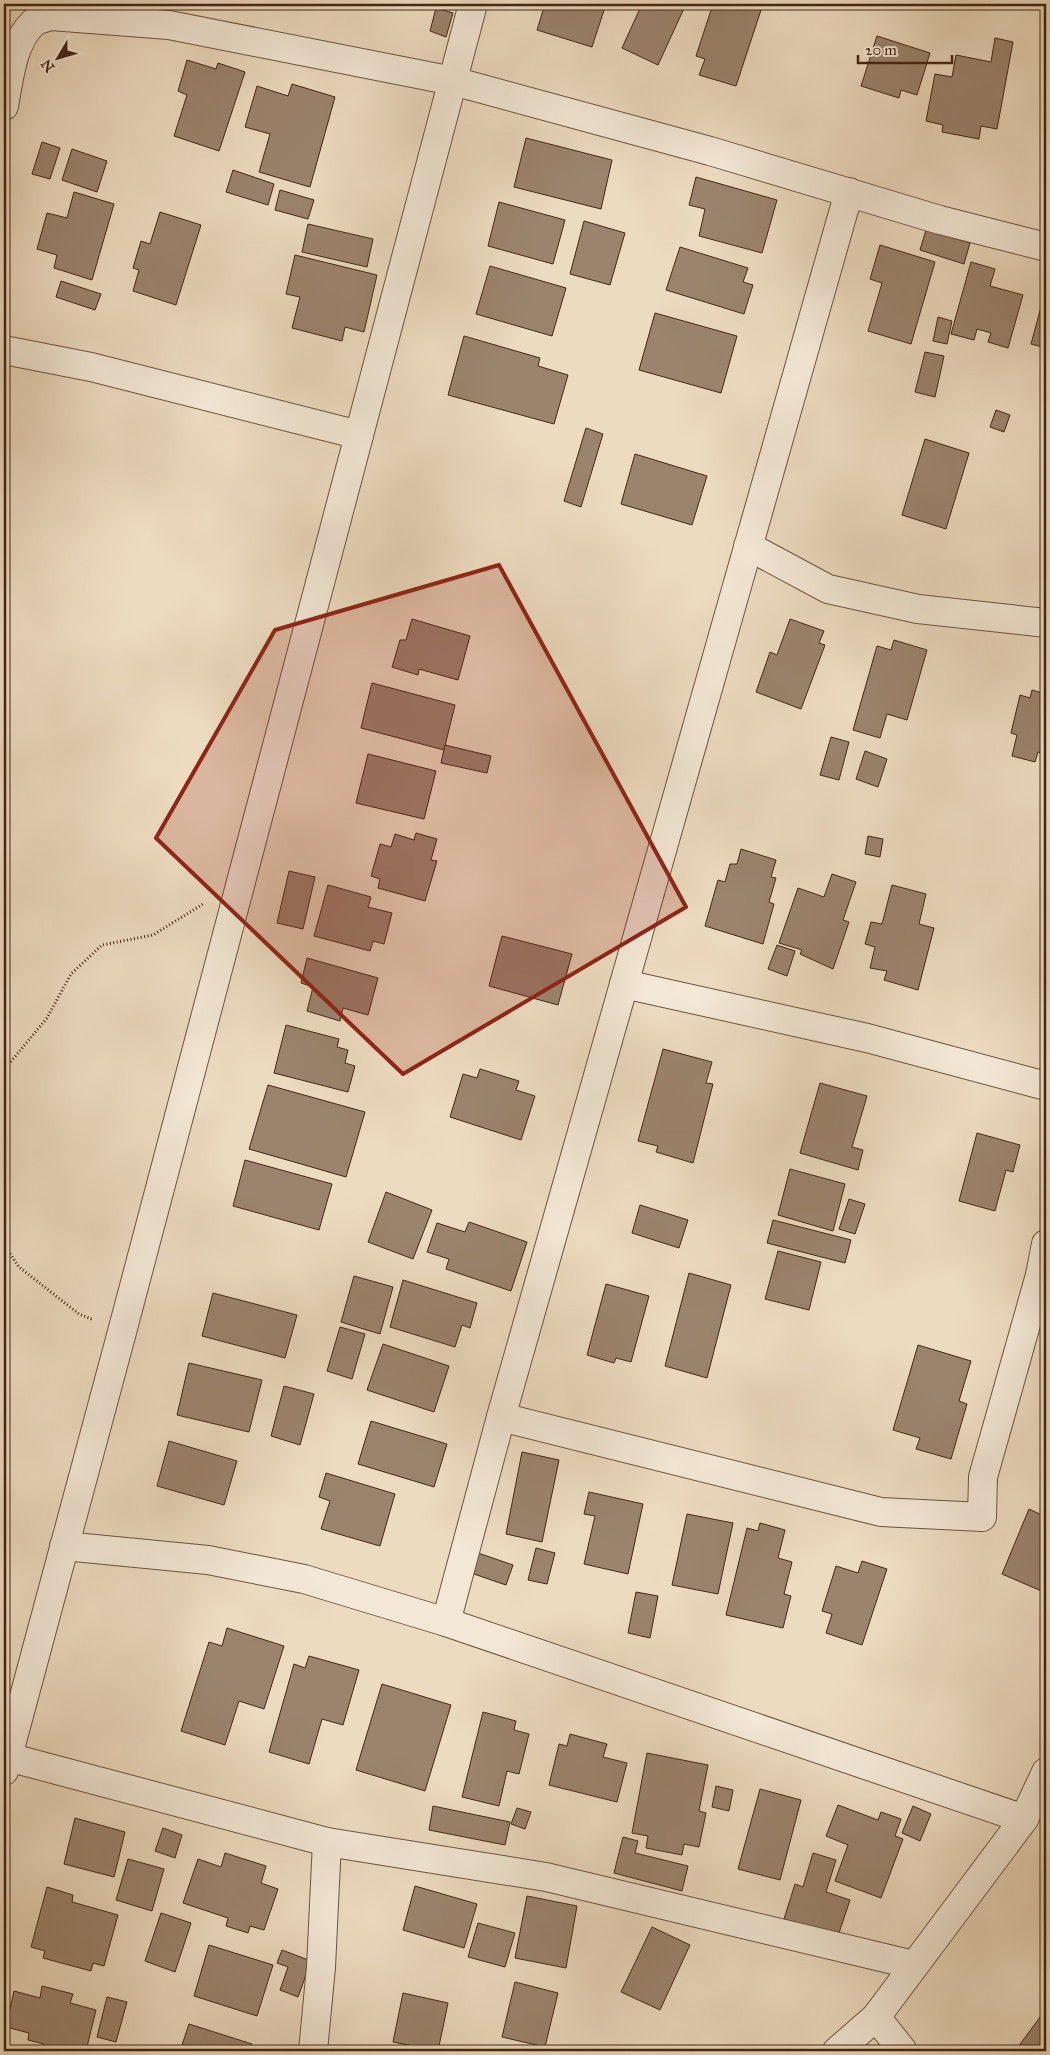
<svg xmlns="http://www.w3.org/2000/svg" width="1050" height="2055" font-family="'IM FELL Great Primer',serif">
<rect width="100%" height="100%" fill="#eddbc0"/>
<filter id="stains"><feTurbulence type="fractalNoise" baseFrequency=".004" numOctaves="4"/><feColorMatrix values="0 0 0 0 .2 0 0 0 0 .09 0 0 0 0 .02 0 0 0 .5 -.17"/></filter>
<radialGradient id="worn" r=".72"><stop offset=".6" stop-color="#630" stop-opacity="0"/><stop offset="1" stop-color="#630" stop-opacity=".3"/></radialGradient>
<g fill="#9b846d" stroke="#432613">
<path d="M545 4H606L592 47 537 30Z"/>
<path d="M642 4H686L658 65 622 48Z"/>
<path d="M713 4H763L736 86 699 75 705 59 696 56Z"/>
<path d="M436 8 453 13 446 37 430 31Z"/>
<path d="M877 36 930 53 917 95 901 90 899 98 861 86Z"/>
<path d="M995 38 1013 42 997 129 981 126 979 139 942 132 943 125 926 121 935 74 952 77 956 55 991 62Z"/>
<path d="M187 60 216 69 218 63 245 72 219 151 174 136 187 95 178 91Z"/>
<path d="M292 84 335 97 310 187 259 172 270 134 245 127 257 86 288 96Z"/>
<path d="M526 138 612 160 601 209 514 187Z"/>
<path d="M42 142 60 148 50 179 32 174Z"/>
<path d="M72 149 107 161 97 192 62 180Z"/>
<path d="M233 170 274 184 268 205 226 192Z"/>
<path d="M696 177 777 200 762 253 699 236 705 209 689 205Z"/>
<path d="M280 190 314 200 308 219 275 210Z"/>
<path d="M74 192 114 204 92 280 54 268 57 255 37 249 47 213 67 218Z"/>
<path d="M499 202 565 220 553 264 488 246Z"/>
<path d="M160 212 201 225 176 305 133 291 139 270 133 268 141 241 150 244Z"/>
<path d="M584 221 625 233 610 285 570 274Z"/>
<path d="M308 224 373 239 367 267 302 252Z"/>
<path d="M926 230 970 243 964 264 920 250Z"/>
<path d="M880 245 935 262 911 344 868 331 882 283 870 279Z"/>
<path d="M680 247 748 268 743 282 753 285 744 314 666 290Z"/>
<path d="M295 255 377 275 364 332 345 327 342 341 292 328 300 297 286 294Z"/>
<path d="M971 262 995 269 990 286 1023 295 1008 348 988 342 991 333 977 329 974 340 951 334Z"/>
<path d="M490 266 566 288 552 336 476 314Z"/>
<path d="M61 281 101 294 95 310 56 297Z"/>
<path d="M1041 307 1046 308V358L1044 357 1046 348 1031 344Z"/>
<path d="M655 313 737 336 721 393 639 370Z"/>
<path d="M938 317 952 321 947 344 933 341Z"/>
<path d="M464 336 540 358 538 366 568 375 554 424 448 395Z"/>
<path d="M925 352 944 356 935 397 915 392Z"/>
<path d="M996 410 1010 415 1004 432 990 427Z"/>
<path d="M586 428 603 434 581 507 564 501Z"/>
<path d="M925 439 969 453 946 529 902 515Z"/>
<path d="M635 454 707 476 692 525 621 504Z"/>
<path d="M412 619 470 636 458 680 419 669 418 675 392 667 400 640H406Z"/>
<path d="M790 619 824 631 819 643 825 645 801 709 756 692 770 652 777 655Z"/>
<path d="M894 640 927 650 907 720 887 714 880 738 853 730 877 646 891 650Z"/>
<path d="M372 683 455 705 444 750 361 728Z"/>
<path d="M1032 690 1046 694V758L1042 757 1043 754 1038 752 1035 762 1012 756 1017 735 1011 733 1020 695 1030 698Z"/>
<path d="M831 737 849 742 839 780 820 775Z"/>
<path d="M445 745 491 756 487 773 441 763Z"/>
<path d="M865 751 887 759 878 787 856 779Z"/>
<path d="M368 754 436 771 424 819 356 803Z"/>
<path d="M416 833 437 839 431 860 437 861 425 901 378 888 380 879 371 876 380 844 391 847 395 834 414 840Z"/>
<path d="M868 836 883 839 880 857 865 854Z"/>
<path d="M741 849 776 860 771 877 776 878 769 902 774 904 763 944 705 926 718 880 725 882 730 864H737Z"/>
<path d="M289 871 315 877 303 929 277 923Z"/>
<path d="M832 874 856 882 843 920 849 922 833 969 800 954 802 950 779 943 798 888 824 897Z"/>
<path d="M328 885 371 897 368 907 392 913 384 944 373 941 370 951 314 936Z"/>
<path d="M892 885 926 894 919 924 934 928 918 990 884 980 887 971 870 968 875 947 865 944 871 922 882 924Z"/>
<path d="M502 936 572 954 558 1005 489 986Z"/>
<path d="M777 945 795 951 787 976 768 969Z"/>
<path d="M307 958 378 978 368 1015 343 1008 340 1021 307 1011 313 987 301 983Z"/>
<path d="M286 1025 339 1039 337 1047 348 1050 345 1063 355 1066 348 1092 274 1073Z"/>
<path d="M663 1049 712 1062 706 1083 713 1084 693 1163 656 1152 658 1146 638 1141Z"/>
<path d="M480 1069 519 1081 516 1090 535 1096 521 1140 450 1117 463 1074 477 1078Z"/>
<path d="M820 1083 867 1096 852 1147 863 1150 858 1170 800 1153Z"/>
<path d="M268 1085 365 1112 346 1177 249 1149Z"/>
<path d="M977 1133 1020 1145 1013 1172 1006 1170 995 1211 959 1201Z"/>
<path d="M245 1160 332 1184 319 1230 233 1206Z"/>
<path d="M790 1169 845 1184 833 1231 778 1215Z"/>
<path d="M386 1192 432 1210 413 1259 368 1242Z"/>
<path d="M849 1199 865 1204 855 1234 839 1229Z"/>
<path d="M640 1205 688 1220 679 1248 632 1233Z"/>
<path d="M773 1220 851 1240 845 1263 767 1243Z"/>
<path d="M469 1222 527 1242 511 1291 446 1269 449 1259 427 1252 437 1223 465 1232Z"/>
<path d="M778 1251 821 1262 809 1310 765 1299Z"/>
<path d="M689 1273 731 1285 707 1378 665 1366Z"/>
<path d="M354 1276 393 1287 380 1334 341 1322Z"/>
<path d="M403 1280 477 1303 470 1328 462 1325 455 1347 390 1327Z"/>
<path d="M606 1284 649 1296 631 1362 616 1358 614 1363 587 1355Z"/>
<path d="M213 1293 297 1315 285 1358 202 1336Z"/>
<path d="M340 1327 365 1334 352 1379 327 1371Z"/>
<path d="M383 1344 449 1366 434 1412 367 1390Z"/>
<path d="M918 1345 971 1361 959 1401 967 1404 951 1459 916 1449 920 1438 893 1430Z"/>
<path d="M189 1363 262 1380 249 1432 177 1415Z"/>
<path d="M284 1386 314 1394 300 1445 271 1436Z"/>
<path d="M371 1421 447 1444 434 1487 358 1464Z"/>
<path d="M169 1441 237 1461 224 1505 157 1486Z"/>
<path d="M522 1452 559 1460 542 1542 506 1534Z"/>
<path d="M326 1473 395 1494 380 1546 321 1529 330 1501 319 1497Z"/>
<path d="M589 1492 643 1504 628 1574 584 1564 595 1516 584 1514Z"/>
<path d="M1029 1509 1046 1517V1593L1002 1574Z"/>
<path d="M687 1514 733 1523 718 1594 672 1585Z"/>
<path d="M760 1523 785 1530 778 1558 792 1562 784 1594 791 1596 783 1628 726 1615 747 1528 758 1531Z"/>
<path d="M536 1548 555 1553 547 1584 528 1580Z"/>
<path d="M478 1553 513 1565 506 1585 471 1573Z"/>
<path d="M862 1561 887 1569 862 1645 826 1633 832 1614 822 1611 836 1566 858 1573Z"/>
<path d="M636 1592 658 1596 650 1638 628 1633Z"/>
<path d="M227 1628 284 1646 264 1709 239 1701 225 1745 181 1731 209 1642 222 1646Z"/>
<path d="M309 1656 359 1670 343 1725 322 1719 309 1764 269 1752 294 1664 305 1668Z"/>
<path d="M382 1684 451 1705 425 1791 356 1770Z"/>
<path d="M483 1712 516 1721 514 1730 529 1734 519 1774 507 1771 499 1806 462 1797Z"/>
<path d="M570 1734 607 1744 603 1757 627 1763 617 1802 549 1785 559 1744 567 1746Z"/>
<path d="M647 1753 708 1765 699 1811 706 1813 699 1847 684 1844 682 1855 646 1848 648 1836 632 1833Z"/>
<path d="M716 1786 733 1790 729 1811 712 1807Z"/>
<path d="M760 1789 801 1800 780 1880 738 1869Z"/>
<path d="M838 1805 878 1820 881 1812 901 1819 895 1836 903 1839 881 1898 835 1881 848 1845 826 1836Z"/>
<path d="M433 1806 510 1822 505 1845 429 1830Z"/>
<path d="M913 1806 931 1814 920 1841 902 1833Z"/>
<path d="M517 1808 531 1812 525 1829 511 1824Z"/>
<path d="M75 1818 125 1832 114 1877 64 1864Z"/>
<path d="M163 1828 182 1835 175 1858 155 1851Z"/>
<path d="M623 1837 638 1841 635 1853 688 1866 682 1891 614 1873Z"/>
<path d="M225 1853 266 1866 261 1883 278 1889 264 1930 250 1926 248 1933 226 1926 228 1918 183 1903 198 1859 221 1867Z"/>
<path d="M813 1853 836 1860 826 1892 850 1900 838 1936 784 1919 795 1884 803 1887Z"/>
<path d="M128 1859 164 1869 152 1911 116 1900Z"/>
<path d="M415 1886 477 1904 464 1948 403 1930Z"/>
<path d="M47 1887 73 1895 72 1902 118 1915 104 1966 93 1963 91 1971 43 1958 45 1951 31 1947Z"/>
<path d="M527 1896 577 1906 566 1968 515 1958Z"/>
<path d="M161 1913 191 1923 175 1972 145 1961Z"/>
<path d="M478 1923 515 1933 505 1967 468 1957Z"/>
<path d="M652 1927 690 1945 660 2010 621 1992Z"/>
<path d="M209 1945 273 1965 257 2016 194 1996Z"/>
<path d="M282 1950 311 1961 298 1997 280 1990 288 1967 277 1963Z"/>
<path d="M515 1982 558 1993 545 2047 502 2037Z"/>
<path d="M42 1986 73 1994 70 2003 96 2010 86 2051 43 2050 44 2044 28 2040 29 2033 6 2027 14 1991 40 1998Z"/>
<path d="M403 1993 448 2003 438 2051 393 2042Z"/>
<path d="M107 1997 127 2002 116 2042 97 2037Z"/>
<path d="M1046 2009V2051H1015Z"/>
<path d="M189 2024 252 2044 250 2051H180Z"/>
</g>
<g fill="none" stroke-linecap="round" stroke-linejoin="round">
<g stroke="#6e533e" stroke-width="30">
<g id="street">
<path d="M4 106C9 80 12 43 33 23 37 19 46 18 51 16L169 25 453 81 710 151 940 220 1046 247"/>
<path d="M4 350 91 367 359 435"/>
<path d="M748 546 828 589 918 609 1046 623"/>
<path d="M624 984 867 1038 1046 1086"/>
<path d="M501 1417 881 1512 982 1517 983 1477 1040 1275 1046 1244"/>
<path d="M64 1546 208 1560 304 1579 446 1622 1024 1819"/>
<path d="M446 1622 501 1417 849 192"/>
<path d="M4 1756 327 1842 546 1877 914 1965"/>
<path d="M4 1771 122 1332 473 4"/>
<path d="M876 2017 903 2051"/>
<path d="M313 2051 321 1967 327 1842"/>
<path d="M837 2051 876 2017 1024 1819 1046 1772"/>
</g>
</g>
<g stroke="#432613" stroke-width="3" stroke-dasharray="1 2.5" stroke-linecap="butt">
<path d="M4 1070 47 1018 71 974 102 945 153 935 203 904"/>
<path d="M4 1245 19 1267 79 1314 94 1320"/>
</g>
<use href="#street" stroke="#f3e8d6" stroke-width="28"/>
</g>
<path fill="#8f2418" fill-opacity="0.2" stroke="#8f2418" stroke-width="4" stroke-linejoin="round" d="M499 565 686 907 403 1074 156 838 275 630Z"/>
<rect width="1050" height="2055" fill="none" stroke="#eddbc0" stroke-width="20"/>
<rect x="5" y="5" width="1040" height="2045" fill="none" stroke="#432613" stroke-width="2.5"/>
<rect x="10" y="10" width="1030" height="2035" fill="none" stroke="#432613"/>
<g transform="translate(58 58) rotate(232)" stroke="#f3e8d6" stroke-width="4" paint-order="stroke">
<path d="M0-4L9 19L0 12L-9 19Z" fill="#432613"/>
<text y="-8" font-size="14" font-weight="bold" text-anchor="middle" fill="#432613">N</text>
</g>
<path d="M858 55v8h94v-8" fill="none" stroke="#432613" stroke-width="2.5"/>
<text x="865" y="55" font-size="15" fill="#432613" stroke="#f3e8d6" stroke-width="4" paint-order="stroke">20 m</text>
<rect width="100%" height="100%" filter="url(#stains)"/>
<rect width="100%" height="100%" fill="url(#worn)"/>
</svg>
